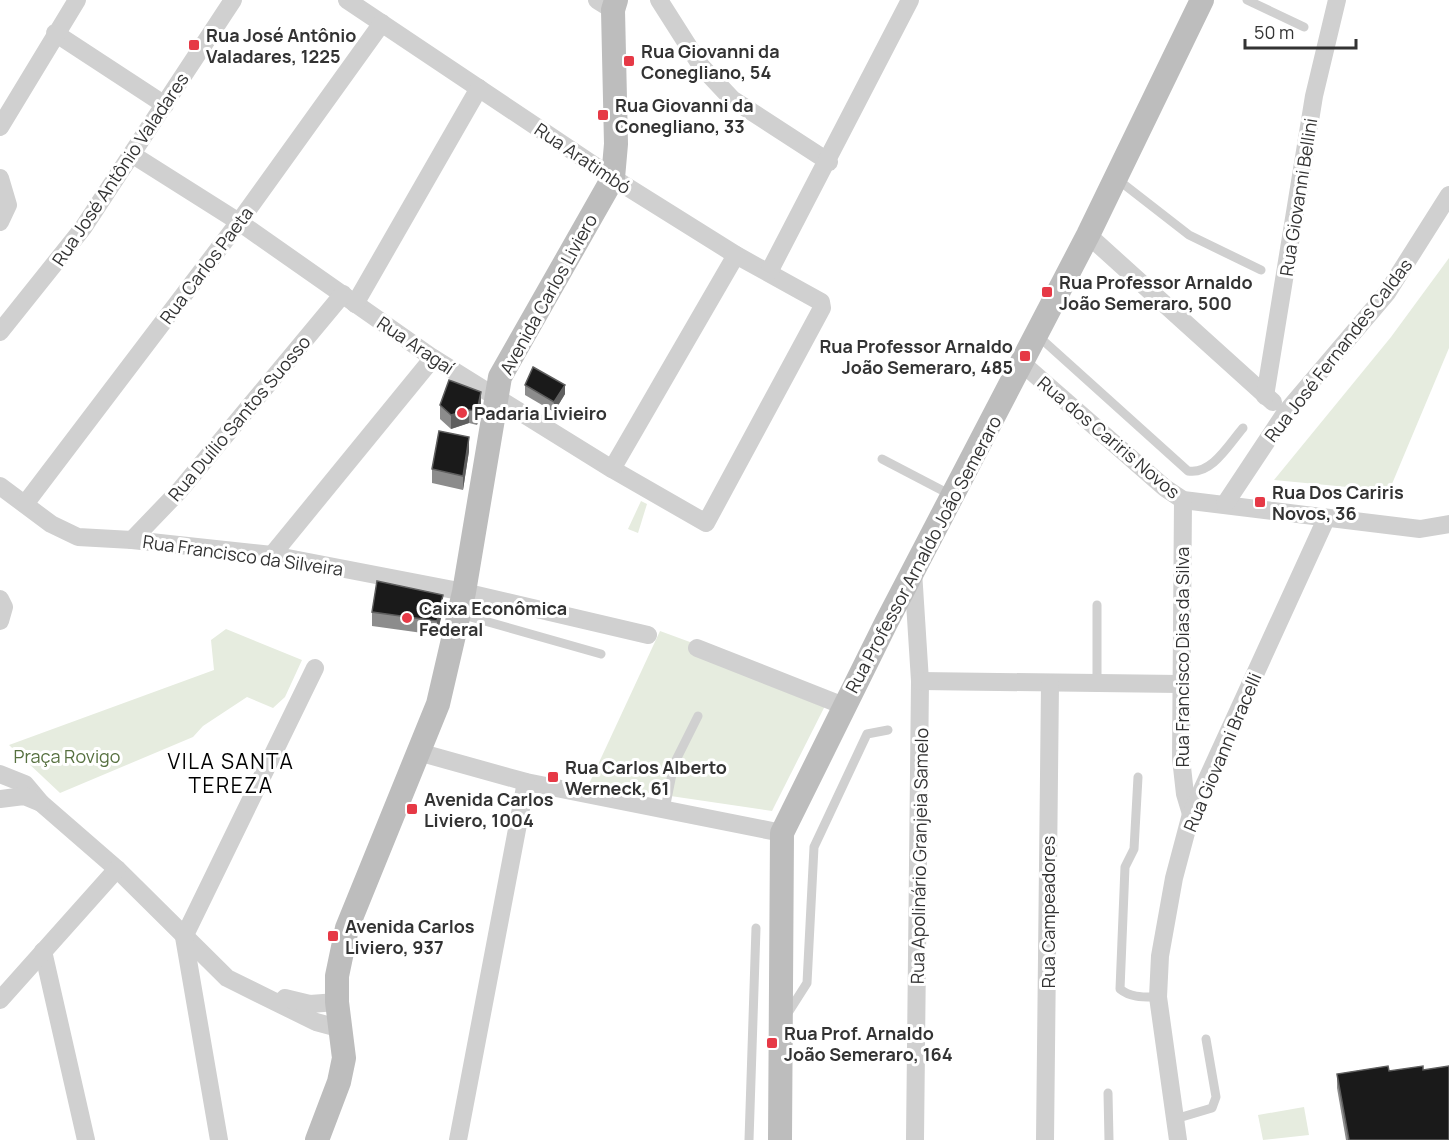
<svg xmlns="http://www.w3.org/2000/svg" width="1449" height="1140" font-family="Manrope,sans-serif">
<rect width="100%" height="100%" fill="#fff"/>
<g fill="#e6ecdf">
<path d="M1449 258V348L1389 491 1274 480 1391 337Z"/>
<path d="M641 501 647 504 638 533 628 529Z"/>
<path d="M226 629 302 660 285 697 273 708 247 697 203 726 193 737 60 793 9 745 214 670 211 640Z"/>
<path d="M660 631 831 694 772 811 589 784Z"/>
<path d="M1304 1107 1309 1135 1263 1140 1258 1115Z"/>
</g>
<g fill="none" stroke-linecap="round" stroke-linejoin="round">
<g stroke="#d0d0d0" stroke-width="9">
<path d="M1247 0 1304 27"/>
<path d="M1117 179 1189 235 1261 270"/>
<path d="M1037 335 1188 471C1212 475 1229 444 1243 428"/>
<path d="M882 459 951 495"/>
<path d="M460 614 601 654"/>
<path d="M1097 684V605"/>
<path d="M1138 777 1134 849 1125 867 1120 989C1131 998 1144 997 1158 997"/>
<path d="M665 809 674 764 698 716"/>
<path d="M786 1016 807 983 814 847 867 734 888 730"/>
<path d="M1108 1093 1109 1140"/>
<path d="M1175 1119 1212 1108 1216 1097 1206 1039"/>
<path d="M749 1140 756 928"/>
</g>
<g stroke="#d0d0d0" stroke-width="18">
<path d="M597 0 613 10"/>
<path d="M659 0 701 66 732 99 829 162"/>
<path d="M55 33 165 105"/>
<path d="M0 127 77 0"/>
<path d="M133 155 239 222 433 358 612 469 706 523 822 308 821 302 736 255 613 178 347 0"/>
<path d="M0 178 8 205 0 222"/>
<path d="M1088 235 1273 402"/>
<path d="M769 272 910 0"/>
<path d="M355 304 479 88"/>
<path d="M0 332 83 228 233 0"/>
<path d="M1023 364 1165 488 1183 500 1420 529 1449 524"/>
<path d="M1265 396 1314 96 1337 0"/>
<path d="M612 469 736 255"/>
<path d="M0 486 51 524 78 537 132 540 272 555 464 592 648 635"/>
<path d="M1183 500 1181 758 1185 794 1191 814"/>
<path d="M25 504 239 222 382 23"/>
<path d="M1225 504 1286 412 1387 293 1449 195"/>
<path d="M132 540 180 490 343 294"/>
<path d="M272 555 433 358"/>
<path d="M913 571 920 681 915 1140"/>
<path d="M0 599 4 607 0 621"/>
<path d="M697 648 844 706"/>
<path d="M920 681 1180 684"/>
<path d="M418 752 526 782 782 833"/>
<path d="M0 774 25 784 41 803 117 869 227 978 316 1022 342 1029"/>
<path d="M0 799 24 796 41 803"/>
<path d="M43 951 86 1140"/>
<path d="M285 998 310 1004 337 1002"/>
<path d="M0 1000 117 869"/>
<path d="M219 1140 184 937 315 668"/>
<path d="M458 1140 526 782"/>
<path d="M1045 1140 1050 684"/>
<path d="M1178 1140 1158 997 1160 956 1174 878 1191 814 1326 519"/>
</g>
<g stroke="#bdbdbd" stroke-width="24">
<path d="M317 1140 339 1082 344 1058 337 1002V976L347 928 438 704 464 592 500 377 613 178 616 144 613 10 616 0"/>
<path d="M780 1140 782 833 886 623 1088 235 1202 0"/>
</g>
</g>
<g fill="#8c8c8c">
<path d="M525 385 565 394 554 412 525 395Z"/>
<path d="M440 405 481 406 477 425 469 423 451 429 440 419Z"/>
<path d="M469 451 463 490 432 483V469Z"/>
<path d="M443 609 437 635 372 626V612Z"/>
<path d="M1423 1070 1449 1140H1346L1337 1088V1074Z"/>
</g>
<g fill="#5f5f5f">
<path d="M565 385V394L554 412V402Z"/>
<path d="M481 392V406L477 425V411Z"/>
<path d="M469 410V423L451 429V415Z"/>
<path d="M469 437V451L463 490V476Z"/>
<path d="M443 595V609L437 635V621Z"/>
</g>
<g fill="#1a1a1a" stroke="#5f5f5f" stroke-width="1.5">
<path d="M533 367 565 385 554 402 525 385Z"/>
<path d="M449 380 481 392 477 411 469 410 451 415 440 405Z"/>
<path d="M439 431 469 437 463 476 432 469Z"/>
<path d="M377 581 443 595 437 621 372 612Z"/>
<path d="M1388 1066 1389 1071 1423 1066V1070L1449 1066V1140H1349L1337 1074Z"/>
</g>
<g fill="#e63946" stroke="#fff" stroke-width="2">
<rect x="188" y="39" width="12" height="12" rx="3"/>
<rect x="623" y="55" width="12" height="12" rx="3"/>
<rect x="597" y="109" width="12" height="12" rx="3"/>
<rect x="1041" y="286" width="12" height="12" rx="3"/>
<rect x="1019" y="350" width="12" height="12" rx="3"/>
<circle cx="462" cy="413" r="6"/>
<rect x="1254" y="496" width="12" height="12" rx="3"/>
<circle cx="407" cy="618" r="6"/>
<rect x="547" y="771" width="12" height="12" rx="3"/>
<rect x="406" y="803" width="12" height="12" rx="3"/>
<rect x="327" y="930" width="12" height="12" rx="3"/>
<rect x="766" y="1037" width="12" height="12" rx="3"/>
</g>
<g text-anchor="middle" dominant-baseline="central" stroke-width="6" stroke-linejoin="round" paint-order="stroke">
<g font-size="18" font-weight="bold" fill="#333" stroke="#fff" text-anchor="start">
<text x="206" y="35">Rua José Antônio<tspan x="206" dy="21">Valadares, 1225</tspan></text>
<text x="641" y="51">Rua Giovanni da<tspan x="641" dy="21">Conegliano, 54</tspan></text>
<text x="615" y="105">Rua Giovanni da<tspan x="615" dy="21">Conegliano, 33</tspan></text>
<text x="1059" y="282">Rua Professor Arnaldo<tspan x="1059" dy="21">João Semeraro, 500</tspan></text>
<text x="1013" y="346" text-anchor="end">Rua Professor Arnaldo<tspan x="1013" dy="21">João Semeraro, 485</tspan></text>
<text x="474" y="413">Padaria Livieiro</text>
<text x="1272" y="492">Rua Dos Cariris<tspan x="1272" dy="21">Novos, 36</tspan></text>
<text x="419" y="608">Caixa Econômica<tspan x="419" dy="21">Federal</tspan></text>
<text x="565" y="767">Rua Carlos Alberto<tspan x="565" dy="21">Werneck, 61</tspan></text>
<text x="424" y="799">Avenida Carlos<tspan x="424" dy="21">Liviero, 1004</tspan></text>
<text x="345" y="926">Avenida Carlos<tspan x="345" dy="21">Liviero, 937</tspan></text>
<text x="784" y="1033">Rua Prof. Arnaldo<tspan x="784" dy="21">João Semeraro, 164</tspan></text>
</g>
<g font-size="18" fill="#333" stroke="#fff">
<text transform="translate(583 158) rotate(34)">Rua Aratimbó</text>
<text transform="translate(120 169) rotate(-56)">Rua José Antônio Valadares</text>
<text transform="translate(1298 197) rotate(-81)">Rua Giovanni Bellini</text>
<text transform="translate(206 265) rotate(-53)">Rua Carlos Paeta</text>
<text transform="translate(548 294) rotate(-61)">Avenida Carlos Liviero</text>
<text transform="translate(416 345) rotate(34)">Rua Aragaí</text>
<text transform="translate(1338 350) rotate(-52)">Rua José Fernandes Caldas</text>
<text transform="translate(239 418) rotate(-50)">Rua Duílio Santos Suosso</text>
<text transform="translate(1109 437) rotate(40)">Rua dos Cariris Novos</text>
<text transform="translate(923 554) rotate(-62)">Rua Professor Arnaldo João Semeraro</text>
<text transform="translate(243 555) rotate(8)">Rua Francisco da Silveira</text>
<text transform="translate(1182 657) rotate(-90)">Rua Francisco Dias da Silva</text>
<text transform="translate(1222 752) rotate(-67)">Rua Giovanni Bracelli</text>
<text transform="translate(919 856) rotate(-89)">Rua Apolinário Granjeia Samelo</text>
<text transform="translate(1048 912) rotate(-90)">Rua Campeadores</text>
</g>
<g font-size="18" fill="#56703f" stroke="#fff">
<text x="67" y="756">Praça Rovigo</text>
</g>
<g font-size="21" letter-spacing="1.5" fill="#000" stroke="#fff">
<text x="231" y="761">VILA SANTA<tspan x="231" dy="24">TEREZA</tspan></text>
</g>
</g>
<path d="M1245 39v9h111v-9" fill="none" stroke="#333333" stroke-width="3"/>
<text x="1254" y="39" font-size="18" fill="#333333" stroke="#ffffff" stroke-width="4.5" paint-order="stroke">50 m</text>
</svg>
